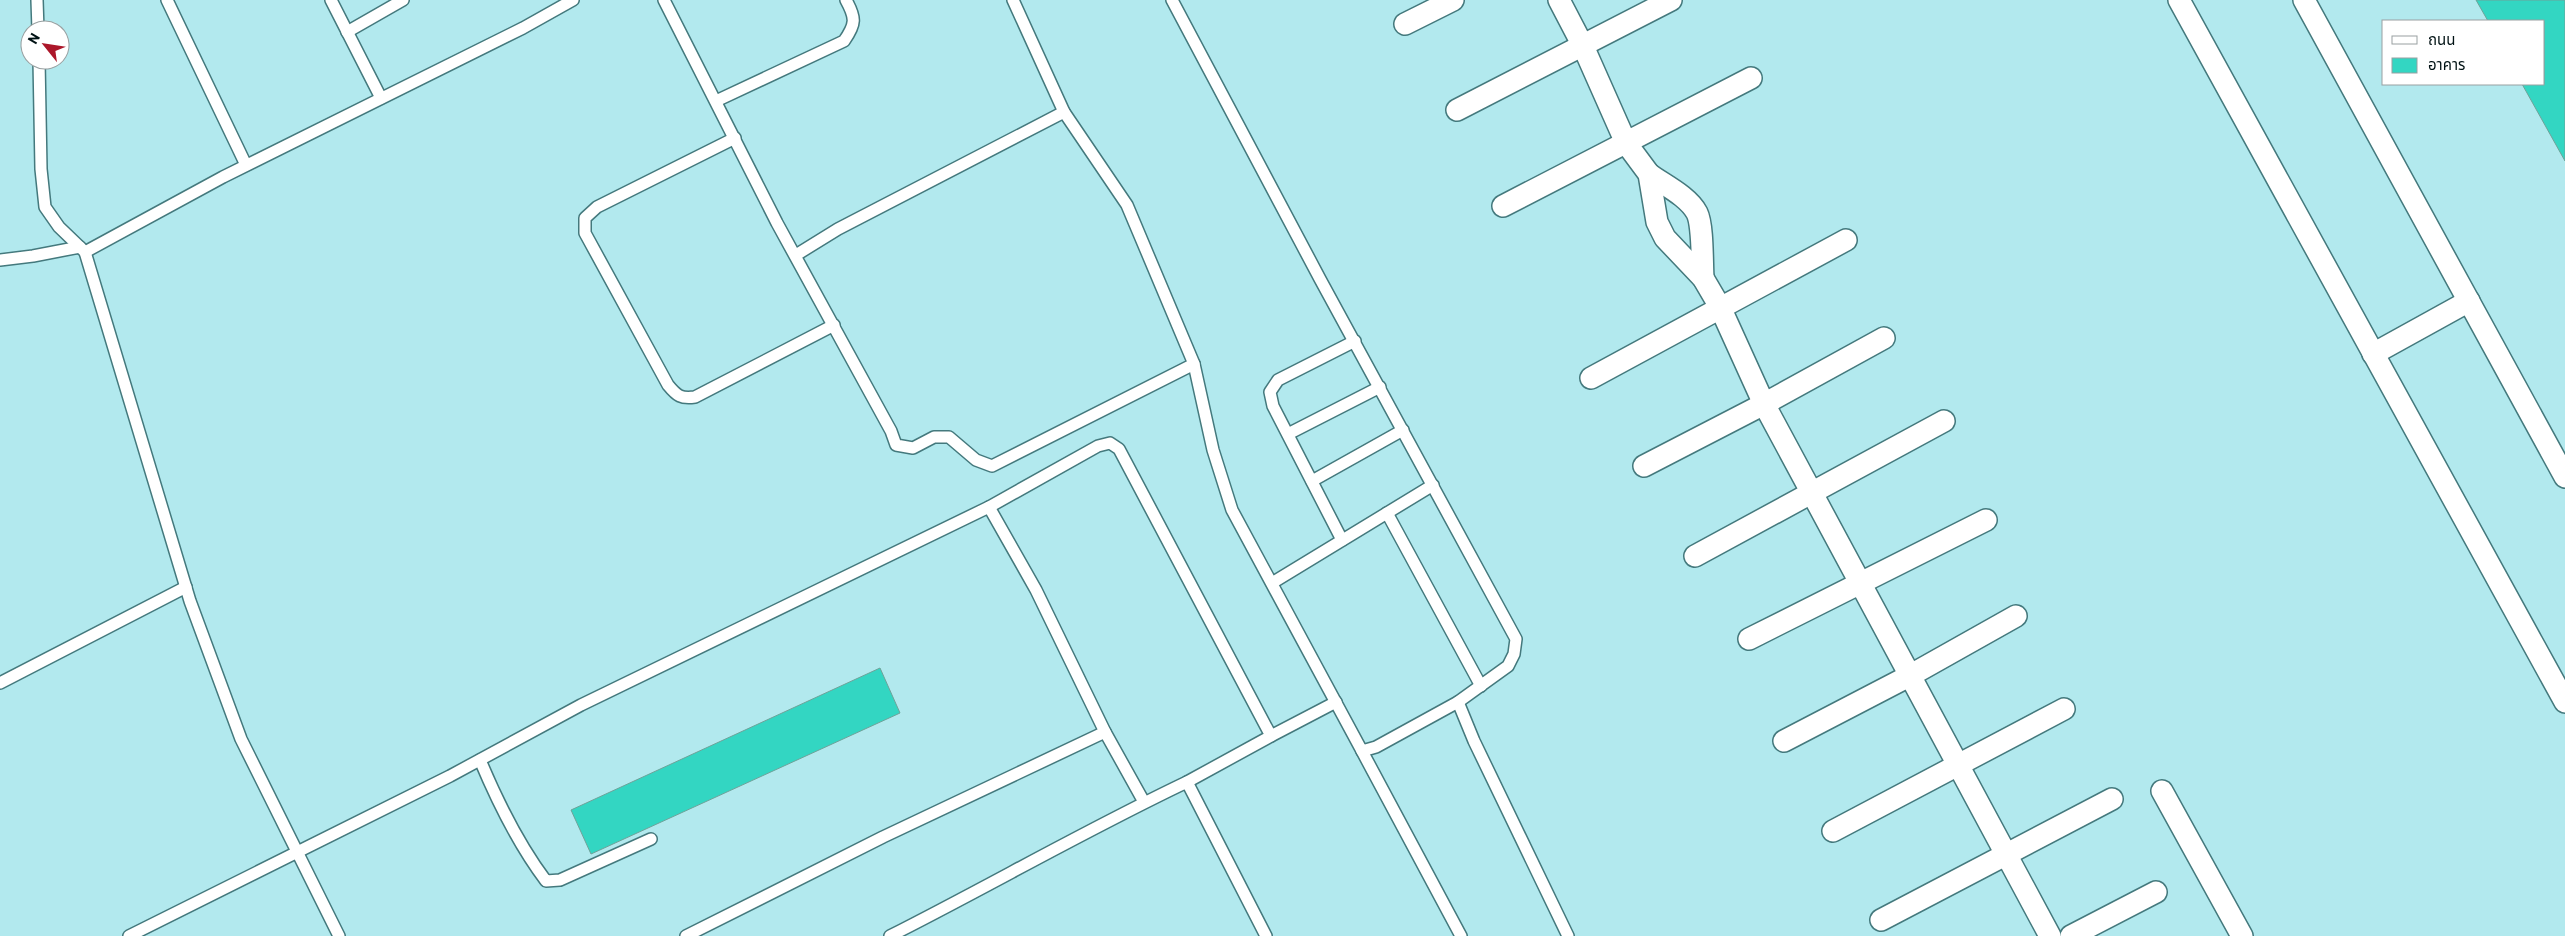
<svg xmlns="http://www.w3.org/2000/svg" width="2565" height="936" font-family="Barlow,'Noto Sans Thai',sans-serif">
<rect width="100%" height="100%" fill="#b2e9ee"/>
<g fill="#33d6c2" stroke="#6ea299">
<path d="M2476 0H2565V161L2522 84H2544V21H2488Z"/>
<path d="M880 668 900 713 591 854 571 810Z"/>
</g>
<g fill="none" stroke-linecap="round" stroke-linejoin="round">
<g stroke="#44797d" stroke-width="14">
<g id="service">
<path d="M37 0 38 30"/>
<path d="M167 0 246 165"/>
<path d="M331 0 381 98"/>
<path d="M664 0 777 223 891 431 896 445 913 448 934 437H949L976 460 992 466 1194 364"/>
<path d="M1013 0 1064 112 1127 205 1194 364 1213 450 1232 510 1362 751 1376 747 1458 702"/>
<path d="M1172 0 1320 279 1516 639 1514 654 1508 666 1458 702 1474 741 1568 936"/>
<path d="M347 32 403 0"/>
<path d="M39 60 41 169 45 207 59 227 85 252 190 601 241 739 339 936"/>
<path d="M716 101 844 41C856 24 856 18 846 0"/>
<path d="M735 138 597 207 585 218V233L668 385C677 396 681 399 695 397L834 325"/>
<path d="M85 252 223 177 523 28 573 0"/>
<path d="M796 255 838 229 1064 112"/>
<path d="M0 260 33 256 80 247"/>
<path d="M1288 434 1380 387"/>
<path d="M1312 481 1403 430"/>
<path d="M989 507 1036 590 1105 732"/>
<path d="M1387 513 1481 686"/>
<path d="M1342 540 1273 406 1270 392 1278 380 1355 341"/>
<path d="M1272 583 1433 485"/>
<path d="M0 683 186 587"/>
<path d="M1271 736 1336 702"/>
<path d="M1362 751 1461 936"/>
<path d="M480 760C498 803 518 844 546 881L560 880 651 839"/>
<path d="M129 936 450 776 581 705 989 507 1098 446 1110 443 1119 449 1271 736 1187 782"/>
<path d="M686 936 883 837 1105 732 1144 802"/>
<path d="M890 936C989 886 1086 830 1187 782L1266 936"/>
</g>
</g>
<g stroke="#44797d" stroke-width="24">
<g id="minor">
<path d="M1559 0 1583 46 1626 143 1649 174 1657 222 1665 238 1703 278 1720 307 1764 404 2050 936"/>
<path d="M2179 0 2565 702"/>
<path d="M2304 0 2565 477"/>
<path d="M1405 24 1453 0"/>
<path d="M1457 110 1671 0"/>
<path d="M1649 174C1664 185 1688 196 1697 213 1703 225 1702 263 1703 278"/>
<path d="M1503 206 1751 78"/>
<path d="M2373 354 2469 301"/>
<path d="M1591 378 1846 240"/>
<path d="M1644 466 1764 404 1884 338"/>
<path d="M1695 556 1944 421"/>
<path d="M1749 639 1986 520"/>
<path d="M1784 741 1911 675 2016 616"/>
<path d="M2162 791 2242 936"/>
<path d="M1833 831 2064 709"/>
<path d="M1881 920 2112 799"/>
<path d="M2071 936 2156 892"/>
</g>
</g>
<use href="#service" stroke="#fff" stroke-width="11"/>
<use href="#minor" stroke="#fff" stroke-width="21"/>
</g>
<rect x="2382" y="20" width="162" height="65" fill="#ffffff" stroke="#99a0a1"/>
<rect x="2392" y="36" width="25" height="8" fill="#ffffff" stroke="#99a0a1"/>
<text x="2428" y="45" font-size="15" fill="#001214">ถนน</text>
<rect x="2392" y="58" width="25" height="15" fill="#33d6c2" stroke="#99a0a1"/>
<text x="2428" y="70" font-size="15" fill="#001214">อาคาร</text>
<g transform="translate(45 45) rotate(300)"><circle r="24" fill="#ffffff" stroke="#99a0a1"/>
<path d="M0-4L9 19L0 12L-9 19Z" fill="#ac172a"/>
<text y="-8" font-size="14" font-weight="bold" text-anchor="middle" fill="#001214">N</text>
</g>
</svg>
